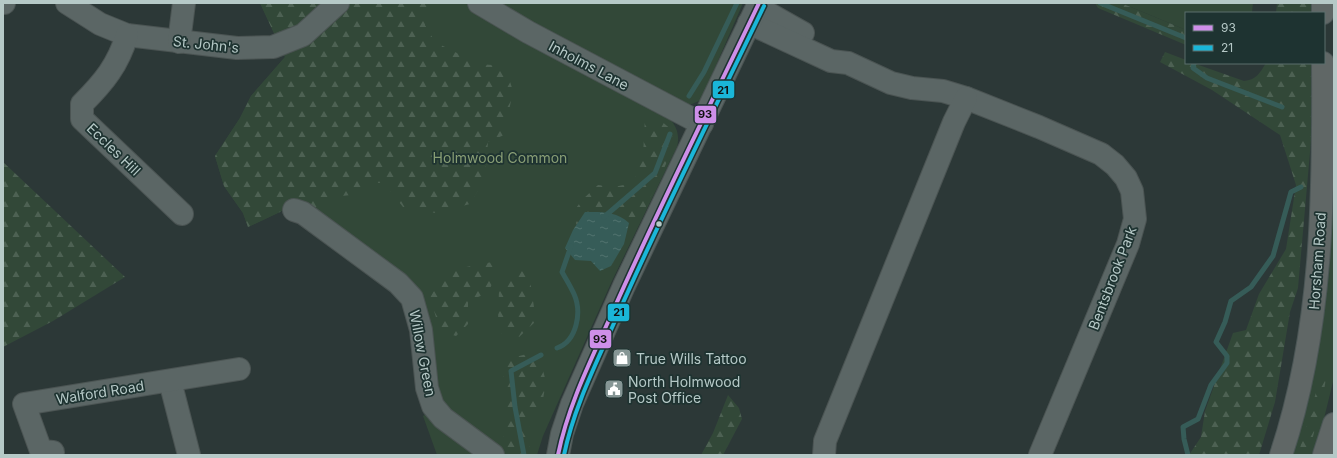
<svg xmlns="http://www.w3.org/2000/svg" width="1337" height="458" font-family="Inter,sans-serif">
<defs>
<pattern id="forest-firs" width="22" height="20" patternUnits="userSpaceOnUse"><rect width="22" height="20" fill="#324838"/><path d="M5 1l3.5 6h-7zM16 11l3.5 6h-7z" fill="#4d6153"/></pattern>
<pattern id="water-ripples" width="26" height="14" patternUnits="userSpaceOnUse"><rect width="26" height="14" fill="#365c58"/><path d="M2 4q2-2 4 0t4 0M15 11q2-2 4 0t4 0" fill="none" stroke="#51726e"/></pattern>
</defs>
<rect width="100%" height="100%" fill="#2c3837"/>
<g fill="#324838">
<path d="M260 3H743L701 100 692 104H682L669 118C677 126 680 136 677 147L611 283 543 436 537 455H437L423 416 441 403 420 296 287 207 280 212 248 227 243 213 224 186 215 156 240 118 251 96 285 57Z"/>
<path d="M1121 3H1253L1252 13H1186V30Z"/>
<path d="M1333 3H1334V378L1315 455H1290L1307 399 1322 325 1329 249 1334 151Z"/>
</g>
<g fill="url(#forest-firs)">
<path d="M260 3H435L425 25 435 42 479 64 505 66 513 91 504 135 488 142 485 178 470 204 435 213 403 207 384 183H371L351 195 332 197 318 209 311 210 287 207 280 212 248 227 243 213 224 186 215 156 240 118 251 96 285 57Z"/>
<path d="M1095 3H1121L1186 30V45L1098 8Z"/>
<path d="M1277 3H1313V13H1276Z"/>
<path d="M1165 52 1186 60V63H1193L1244 81C1256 80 1260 73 1266 63H1313L1311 141 1298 288 1290 312 1275 402 1259 455H1189L1201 437 1205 411 1233 333 1246 330 1259 294 1286 249 1296 185 1280 135 1212 90 1160 62Z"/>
<path d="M645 117 660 120 673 131V149L641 217 629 223C616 211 602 212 585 212L577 225 571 215 582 200 598 185 614 187 633 183 643 156Z"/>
<path d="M3 162 125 277 53 321 3 347Z"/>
<path d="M492 262 496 275 488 293 468 301V324L456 336 440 331 430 297 446 271Z"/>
<path d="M514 269 529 273 536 321 518 338 502 334 498 321 499 289Z"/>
<path d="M538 351 546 382 542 405 529 417 530 455 515 453 503 444 505 410 503 372 508 359Z"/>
<path d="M1321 375 1326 378 1322 403 1308 455H1298Z"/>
<path d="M728 395 739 408 742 419 723 455H701L713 433Z"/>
</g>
<path fill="url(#water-ripples)" d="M585 212C602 212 616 211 629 223L624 244 611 266 600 271 591 261 575 260 565 248 573 230Z"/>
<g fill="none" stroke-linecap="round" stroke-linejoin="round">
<g stroke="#365c58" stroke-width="5">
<path d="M1100 3 1186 38"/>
<path d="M1194 63 1193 68 1207 78 1282 107"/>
<path d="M689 96 704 72 737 3"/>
<path d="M604 217 655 173 670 134"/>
<path d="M557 348C577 341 582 312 574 294 571 287 566 279 562 272L571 246"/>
<path d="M524 455 515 407 511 371 541 355"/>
<path d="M1188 455 1184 439 1183 427 1198 419 1211 385 1227 363V356L1216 342 1225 322 1231 301 1251 287 1273 256 1291 192 1301 187"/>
</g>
<g stroke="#4b5453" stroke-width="24">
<g id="minor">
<path d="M3 3H4"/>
<path d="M67 3 100 24 127 35 237 48 273 47 303 35 338 3"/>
<path d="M479 3 528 32 702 124"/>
<path d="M757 7 803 33"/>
<path d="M749 23 831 61 848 63 891 83 912 88 943 91 966 98 1039 127 1101 154 1115 165 1126 178 1132 191 1135 219 1128 244 1040 455"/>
<path d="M127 35C118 65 104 82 82 104V119L182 214"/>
<path d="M179 42 184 3"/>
<path d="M294 210 303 213 398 283 412 298 421 330 427 388 433 406 443 418 493 455"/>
<path d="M170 381 189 455"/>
<path d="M53 452 41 451 24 404 239 369"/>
<path d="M558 455 562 434 572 404 624 286 759 3"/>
<path d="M824 455 825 441 954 122 966 98"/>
</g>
</g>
<g stroke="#4b5656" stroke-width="24">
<g id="highway">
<path d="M1323 3V13"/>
<path d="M1281 455C1323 329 1324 195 1323 63"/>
<path d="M1324 455 1334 424"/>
</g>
</g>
<use href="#minor" stroke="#5b6665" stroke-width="22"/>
<use href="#highway" stroke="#606766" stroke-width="22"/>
<g stroke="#1e3331" stroke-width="7">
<path id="bus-1" d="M558 455C568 405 592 358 613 311 659 207 710 106 759 3"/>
</g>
<g stroke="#1e3331" stroke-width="7">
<path id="bus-2" d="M564 455C574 406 598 360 618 314 664 210 715 108 764 6"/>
</g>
<use href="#bus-1" stroke="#ce8fe9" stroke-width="4"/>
<use href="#bus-2" stroke="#1ab6d8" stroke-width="4"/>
</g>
<defs>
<g id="shop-square" transform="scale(1)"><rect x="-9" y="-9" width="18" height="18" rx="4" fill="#869695" stroke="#1e3331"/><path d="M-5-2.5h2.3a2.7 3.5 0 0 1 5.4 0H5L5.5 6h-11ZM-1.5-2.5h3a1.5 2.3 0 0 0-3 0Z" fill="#fff"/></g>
<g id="civic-square" transform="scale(1)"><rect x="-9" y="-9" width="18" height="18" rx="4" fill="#869695" stroke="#1e3331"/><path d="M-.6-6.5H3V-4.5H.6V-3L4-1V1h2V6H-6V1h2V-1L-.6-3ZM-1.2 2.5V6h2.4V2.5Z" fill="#fff"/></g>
</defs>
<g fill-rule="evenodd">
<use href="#shop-square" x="622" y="358"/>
<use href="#civic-square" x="614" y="389"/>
</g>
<circle fill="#b6c9c7" stroke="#1e3331" stroke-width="1.5" cx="659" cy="224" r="3.5"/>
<g text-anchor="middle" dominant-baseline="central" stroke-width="3.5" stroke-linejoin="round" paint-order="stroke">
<g font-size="14" fill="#b6c9c7" stroke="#1e3331">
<text transform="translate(206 44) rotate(6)">St. John's</text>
<text transform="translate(589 65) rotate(28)">Inholms Lane</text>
<text transform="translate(114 149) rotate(44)">Eccles Hill</text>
<text transform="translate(1317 261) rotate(-86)">Horsham Road</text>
<text transform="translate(1112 278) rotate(-69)">Bentsbrook Park</text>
<text transform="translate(423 353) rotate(79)">Willow Green</text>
<text transform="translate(100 392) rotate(-9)">Walford Road</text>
</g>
<g font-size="14" fill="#899e75" stroke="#1e3331">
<text x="500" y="157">Holmwood Common</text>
</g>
<g font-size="14" fill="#b6c9c7" stroke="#1e3331" text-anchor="start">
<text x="636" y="358">True Wills Tattoo</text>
<text x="628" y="381">North Holmwood<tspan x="628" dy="16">Post Office</tspan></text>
</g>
</g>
<g stroke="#1e3331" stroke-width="1.5">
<rect x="712" y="80" width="23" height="19" rx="4" fill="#1ab6d8"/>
<rect x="694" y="105" width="23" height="19" rx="4" fill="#ce8fe9"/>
<rect x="607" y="303" width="23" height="19" rx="4" fill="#1ab6d8"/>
<rect x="589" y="329" width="23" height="20" rx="4" fill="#ce8fe9"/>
</g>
<g font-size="11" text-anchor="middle" font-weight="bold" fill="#111">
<text x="723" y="94">21</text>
<text x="705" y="118">93</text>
<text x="619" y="316">21</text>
<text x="600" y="343">93</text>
</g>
<rect width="1337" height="458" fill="none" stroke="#b6c9c7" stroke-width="8"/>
<rect x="1185" y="12" width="140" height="52" fill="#1e3331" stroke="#5b6f6d"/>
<rect x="1193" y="25" width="20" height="6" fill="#ce8fe9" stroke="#5b6f6d"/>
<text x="1221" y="32" font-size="12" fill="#b6c9c7">93</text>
<rect x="1193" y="45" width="20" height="6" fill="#1ab6d8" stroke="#5b6f6d"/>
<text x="1221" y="52" font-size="12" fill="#b6c9c7">21</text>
</svg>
